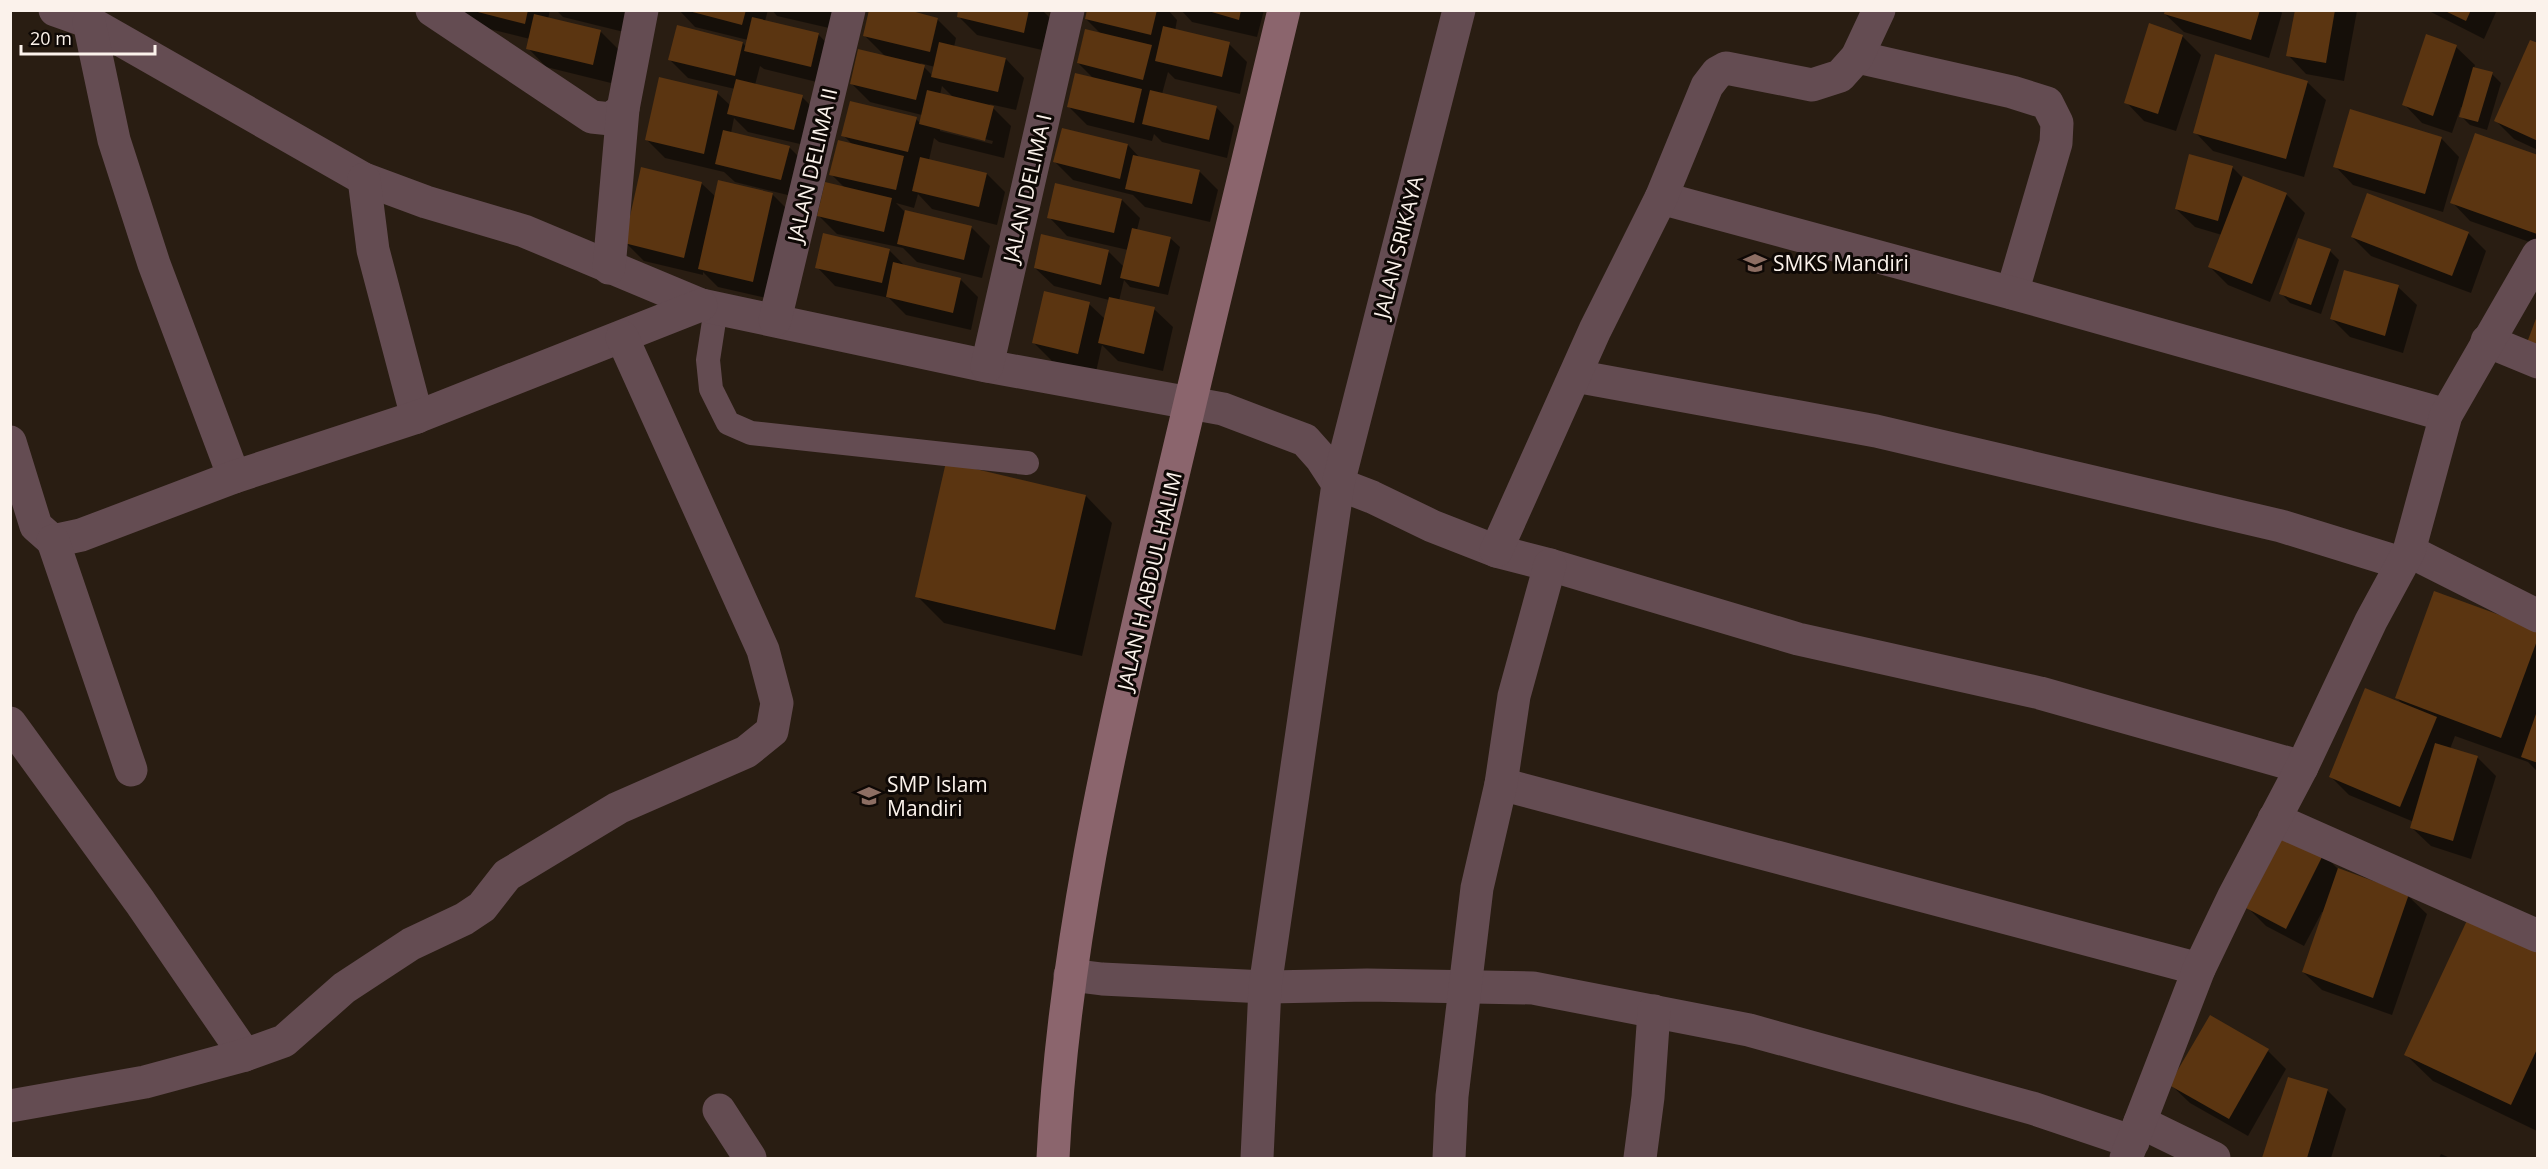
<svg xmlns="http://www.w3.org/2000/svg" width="2548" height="1169" font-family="'Open Sans',sans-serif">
<rect width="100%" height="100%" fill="#291d12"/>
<g fill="#0007" fill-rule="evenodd">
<path d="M462 10H550L548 19 601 32 619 50 611 83 546 67 528 48 530 39 477 26Z"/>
<path d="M556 10H633L628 33 563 17Z"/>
<path d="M679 10H768L765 21 818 34 836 53 829 85 764 69 760 66 755 85 802 97 820 115 813 147 748 132 734 118 731 133 789 147 807 165 800 198 735 182 724 172 665 158 646 139 717 93 731 106 735 89 688 78 670 60 743 43 746 47 748 40 695 27Z"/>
<path d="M772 10H847L842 31 777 16Z"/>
<path d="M960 10H1042L1050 18 1042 50 977 35 958 16Z"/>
<path d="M1088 10H1168L1177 20 1175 31 1229 44 1247 62 1240 94 1175 79 1168 72 1162 94 1216 107 1234 126 1227 158 1162 142 1154 134 1152 141 1087 125 1069 107 1094 79 1078 63 1102 35 1086 19Z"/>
<path d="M1181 10H1264L1257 37 1192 22Z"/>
<path d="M2166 10H2280L2282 13 2269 58 2184 32 2165 14Z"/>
<path d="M2296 10 2357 11 2344 81 2306 74 2288 55Z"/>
<path d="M2427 10H2497L2484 39Z"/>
<path d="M937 19 956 38 954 47 1006 59 1024 78 1016 110 989 104 1011 126 1004 158 939 142 934 138 929 160 987 174 1005 192 997 225 932 209 918 194 914 208 896 203 906 213 971 227 990 246 982 278 917 262 903 248 837 234 819 216 845 188 831 174 853 145 843 135 916 119 920 123 922 115 870 102 851 83 887 58 865 36ZM920 63 935 67 933 76ZM942 86 954 98 940 95ZM940 128 993 141 992 144 940 131Z"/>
<path d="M2182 36 2201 55 2176 131 2144 121 2126 102Z"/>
<path d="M2538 45V150L2514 139 2496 121Z"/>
<path d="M2456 47 2475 65 2474 68 2492 74 2501 83 2487 130 2470 125 2461 116 2463 108 2461 107 2452 133 2422 123 2404 104Z"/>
<path d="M2307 82 2326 100 2304 177 2213 151 2195 132Z"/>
<path d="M1063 130 1128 145 1140 158 1199 171 1218 190 1210 222 1145 207 1133 195 1073 180 1055 162Z"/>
<path d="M2441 138 2459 157 2443 212 2353 185 2335 166Z"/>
<path d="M2538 157V245L2470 221 2452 202Z"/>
<path d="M2232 167 2244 179 2286 194 2305 213 2270 302 2228 285 2210 267 2222 235 2195 227 2176 209Z"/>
<path d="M701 183 716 197 772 194 791 213 771 299 718 287 703 272V275L644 261 625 242Z"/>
<path d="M1122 200 1140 218 1137 230 1170 238 1180 247 1168 295 1130 287 1124 280 1119 301 1154 309 1173 327 1163 371 1118 361 1102 345 1096 372 1052 361 1033 342 1089 304 1105 319 1109 300 1054 286 1035 268 1108 251 1124 267 1128 250 1067 236 1049 217Z"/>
<path d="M2468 233 2486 251 2471 293 2371 256 2352 237Z"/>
<path d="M889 250 906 267 960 279 978 297 971 330 906 315 889 298 835 286 817 267Z"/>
<path d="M2330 251 2339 260 2321 314 2290 303 2281 293Z"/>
<path d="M2398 287 2417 305 2403 353 2350 337 2331 318Z"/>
<path d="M1086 496 1112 523 1082 656 944 623 917 596Z"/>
<path d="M2538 630V772L2528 762 2455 736 2450 749 2478 758 2496 776 2471 859 2431 846 2412 828 2414 822 2349 795 2331 777 2404 706 2397 698Z"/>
<path d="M2324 855 2340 871 2408 896 2427 914 2392 1015 2322 990 2303 972 2324 912H2322L2304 946 2266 926 2248 908Z"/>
<path d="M2538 948 2537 1131 2433 1081 2406 1055Z"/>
<path d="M2268 1051 2286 1069 2248 1136 2190 1103 2171 1085Z"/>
<path d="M2289 1079 2328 1091 2346 1109 2331 1158H2264Z"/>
<path d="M2441 1154 2450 1158H2439Z"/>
</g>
<g fill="#5b3511">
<path d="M470 10H528L525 24Z"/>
<path d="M685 10H746L742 25Z"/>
<path d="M869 10H908L938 18 930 52 863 36Z"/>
<path d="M958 10H1029L1024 33 957 17Z"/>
<path d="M1087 10H1157L1151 35 1085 19Z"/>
<path d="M1205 10H1241L1239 20Z"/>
<path d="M2165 10H2260L2251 40 2164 14Z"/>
<path d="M2295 10H2335L2326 63 2286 56Z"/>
<path d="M2443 10H2471L2466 21Z"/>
<path d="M534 14 601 30 593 65 526 49Z"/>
<path d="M752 17 819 33 811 67 744 51Z"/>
<path d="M2149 23 2183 35 2158 114 2124 103Z"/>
<path d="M677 25 743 42 735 76 668 60Z"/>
<path d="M1163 26 1230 42 1222 77 1155 61Z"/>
<path d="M1085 29 1152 45 1143 80 1077 63Z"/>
<path d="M2426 34 2457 45 2433 116 2402 105Z"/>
<path d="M2530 40 2538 43V141L2494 121Z"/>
<path d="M939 42 1006 58 998 92 931 77Z"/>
<path d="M858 49 925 65 916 100 850 84Z"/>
<path d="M2215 54 2308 81 2286 159 2193 133Z"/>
<path d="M2473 67 2493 72 2478 122 2459 117Z"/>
<path d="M1075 73 1142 89 1134 123 1067 107Z"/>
<path d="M659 77 718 91 704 154 645 140Z"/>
<path d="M736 79 803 95 794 130 727 114Z"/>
<path d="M927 90 994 106 985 141 919 124Z"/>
<path d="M1150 90 1217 106 1209 140 1142 124Z"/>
<path d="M850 101 917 117 908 152 841 136Z"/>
<path d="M2350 109 2442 137 2425 194 2333 167Z"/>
<path d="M1062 128 1128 144 1120 179 1053 162Z"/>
<path d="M723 130 790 146 781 180 715 164Z"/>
<path d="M2475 133 2538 155 2537 234 2450 203Z"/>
<path d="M838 140 904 156 896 190 829 175Z"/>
<path d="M2189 154 2233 166 2218 221 2175 209Z"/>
<path d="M1133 155 1200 170 1192 204 1125 189Z"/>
<path d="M920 157 987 173 979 207 912 191Z"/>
<path d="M641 167 702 182 684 258 624 243Z"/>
<path d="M2243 176 2287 193 2252 284 2208 267Z"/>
<path d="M718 180 773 193 753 282 698 269Z"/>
<path d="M825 182 892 198 884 232 817 216Z"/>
<path d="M1055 183 1122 199 1114 233 1047 218Z"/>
<path d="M2367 193 2469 232 2452 276 2351 237Z"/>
<path d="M905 210 972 226 964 260 897 244Z"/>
<path d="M1132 228 1171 237 1159 287 1120 278Z"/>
<path d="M823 233 890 249 882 283 815 268Z"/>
<path d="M1041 234 1109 250 1101 285 1034 268Z"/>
<path d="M2298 238 2331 249 2311 305 2279 294Z"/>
<path d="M893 262 961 278 953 313 886 297Z"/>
<path d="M2344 270 2399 285 2385 336 2330 319Z"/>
<path d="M1044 291 1090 302 1078 354 1032 343Z"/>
<path d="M1109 297 1155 307 1144 354 1098 343Z"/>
<path d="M2537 316H2538V353L2525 348Z"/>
<path d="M946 462 1086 495 1055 630 915 597Z"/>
<path d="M2434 591 2538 629V638L2501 738 2395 698Z"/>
<path d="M2365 688 2437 717 2400 807 2329 777Z"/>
<path d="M2537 711H2538V763L2521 757Z"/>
<path d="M2435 743 2478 756 2453 841 2410 828Z"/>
<path d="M2285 833 2324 853 2286 929 2246 908Z"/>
<path d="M2338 868 2409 894 2373 998 2302 972Z"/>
<path d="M2470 914 2538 946V1047L2511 1105 2404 1055Z"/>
<path d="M2210 1015 2269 1049 2229 1119 2169 1085Z"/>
<path d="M2288 1077 2328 1089 2307 1158H2262Z"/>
</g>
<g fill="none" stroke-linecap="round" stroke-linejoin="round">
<path stroke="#644c52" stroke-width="24" d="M716 308 708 360 711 389 728 423 751 433 1027 463"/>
<g stroke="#644c52" stroke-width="33">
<path d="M55 10 89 22 364 179 426 202 524 231 701 305 987 366 1223 409 1305 440 1321 458 1338 484 1372 497 1432 526 1496 551 1550 565 1798 639 2040 693 2302 767"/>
<path d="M432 10 592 117 611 119 623 109"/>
<path d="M89 22 114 140 154 264 234 477"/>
<path d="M1857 57 2012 92 2047 103 2057 123 2056 143 2012 293"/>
<path d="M364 179 373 250 417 417"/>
<path d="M1661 198 2012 293 2446 415"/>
<path d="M609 268 623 109 642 10"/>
<path d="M775 320 849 10"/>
<path d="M2487 341 2538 362"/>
<path d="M987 366 1068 10"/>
<path d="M1575 376 1876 431 2281 526 2401 563"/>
<path d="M10 442 36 526 53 541 81 535 234 477 417 417 701 305"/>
<path d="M53 541 131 770"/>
<path d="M1496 551 1595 330 1661 198 1707 86 1717 73 1726 68 1812 85 1840 76 1857 57 1879 10"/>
<path d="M2409 551 2538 616"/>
<path d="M10 723 140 902 245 1055"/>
<path d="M1501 784 2199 969"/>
<path d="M2274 819 2538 936"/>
<path d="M1070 975 1102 979 1265 987 1367 985 1533 988 1749 1030 2032 1108 2133 1142"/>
<path d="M10 1106 145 1082 245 1055 284 1041 344 988 411 944 464 919 482 907 507 875 618 808 746 752 772 731 777 703 763 650 622 337"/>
<path d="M719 1110 750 1158"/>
<path d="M2140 1122 2214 1158"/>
<path d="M1257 1158 1265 987 1338 484 1459 10"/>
<path d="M1449 1158 1452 1096 1477 888 1501 784 1514 696 1550 565"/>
<path d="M1640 1158 1648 1097 1654 1011"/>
<path d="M2126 1158 2199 969 2234 896 2302 767 2371 621 2409 551 2446 415 2538 255"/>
</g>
<path stroke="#8b656d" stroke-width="33" d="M1053 1158C1063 955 1108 753 1154 555 1197 373 1240 192 1284 10"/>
</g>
<defs>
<g id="school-bare" transform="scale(1.8)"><path d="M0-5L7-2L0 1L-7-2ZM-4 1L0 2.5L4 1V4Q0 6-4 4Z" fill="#8d6e63" stroke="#0e0805" stroke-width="2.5" paint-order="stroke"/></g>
</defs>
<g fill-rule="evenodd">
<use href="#school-bare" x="1755" y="263"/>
<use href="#school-bare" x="869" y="796"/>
</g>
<g text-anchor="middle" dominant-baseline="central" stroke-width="6" stroke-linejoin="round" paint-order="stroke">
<g font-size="21" fill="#fbf2eb" stroke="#0e0805">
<text transform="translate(812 165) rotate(-77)">JALAN DELIMA II</text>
<text transform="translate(1027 188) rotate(-77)">JALAN DELIMA I</text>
<text transform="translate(1398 247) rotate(-76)">JALAN SRIKAYA</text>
<text transform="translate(1149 581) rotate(-77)">JALAN H ABDUL HALIM</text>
</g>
<g font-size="21" fill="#fbf2eb" stroke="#0e0805" text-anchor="start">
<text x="1773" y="263">SMKS Mandiri</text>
<text x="887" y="784">SMP Islam<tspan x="887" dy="24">Mandiri</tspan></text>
</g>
</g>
<rect width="2548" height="1169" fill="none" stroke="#fbf2eb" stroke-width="24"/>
<path d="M21 45v9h134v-9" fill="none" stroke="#fbf2eb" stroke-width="3"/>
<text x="30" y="45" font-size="18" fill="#fbf2eb" stroke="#0e0805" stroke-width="4.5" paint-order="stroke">20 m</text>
</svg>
